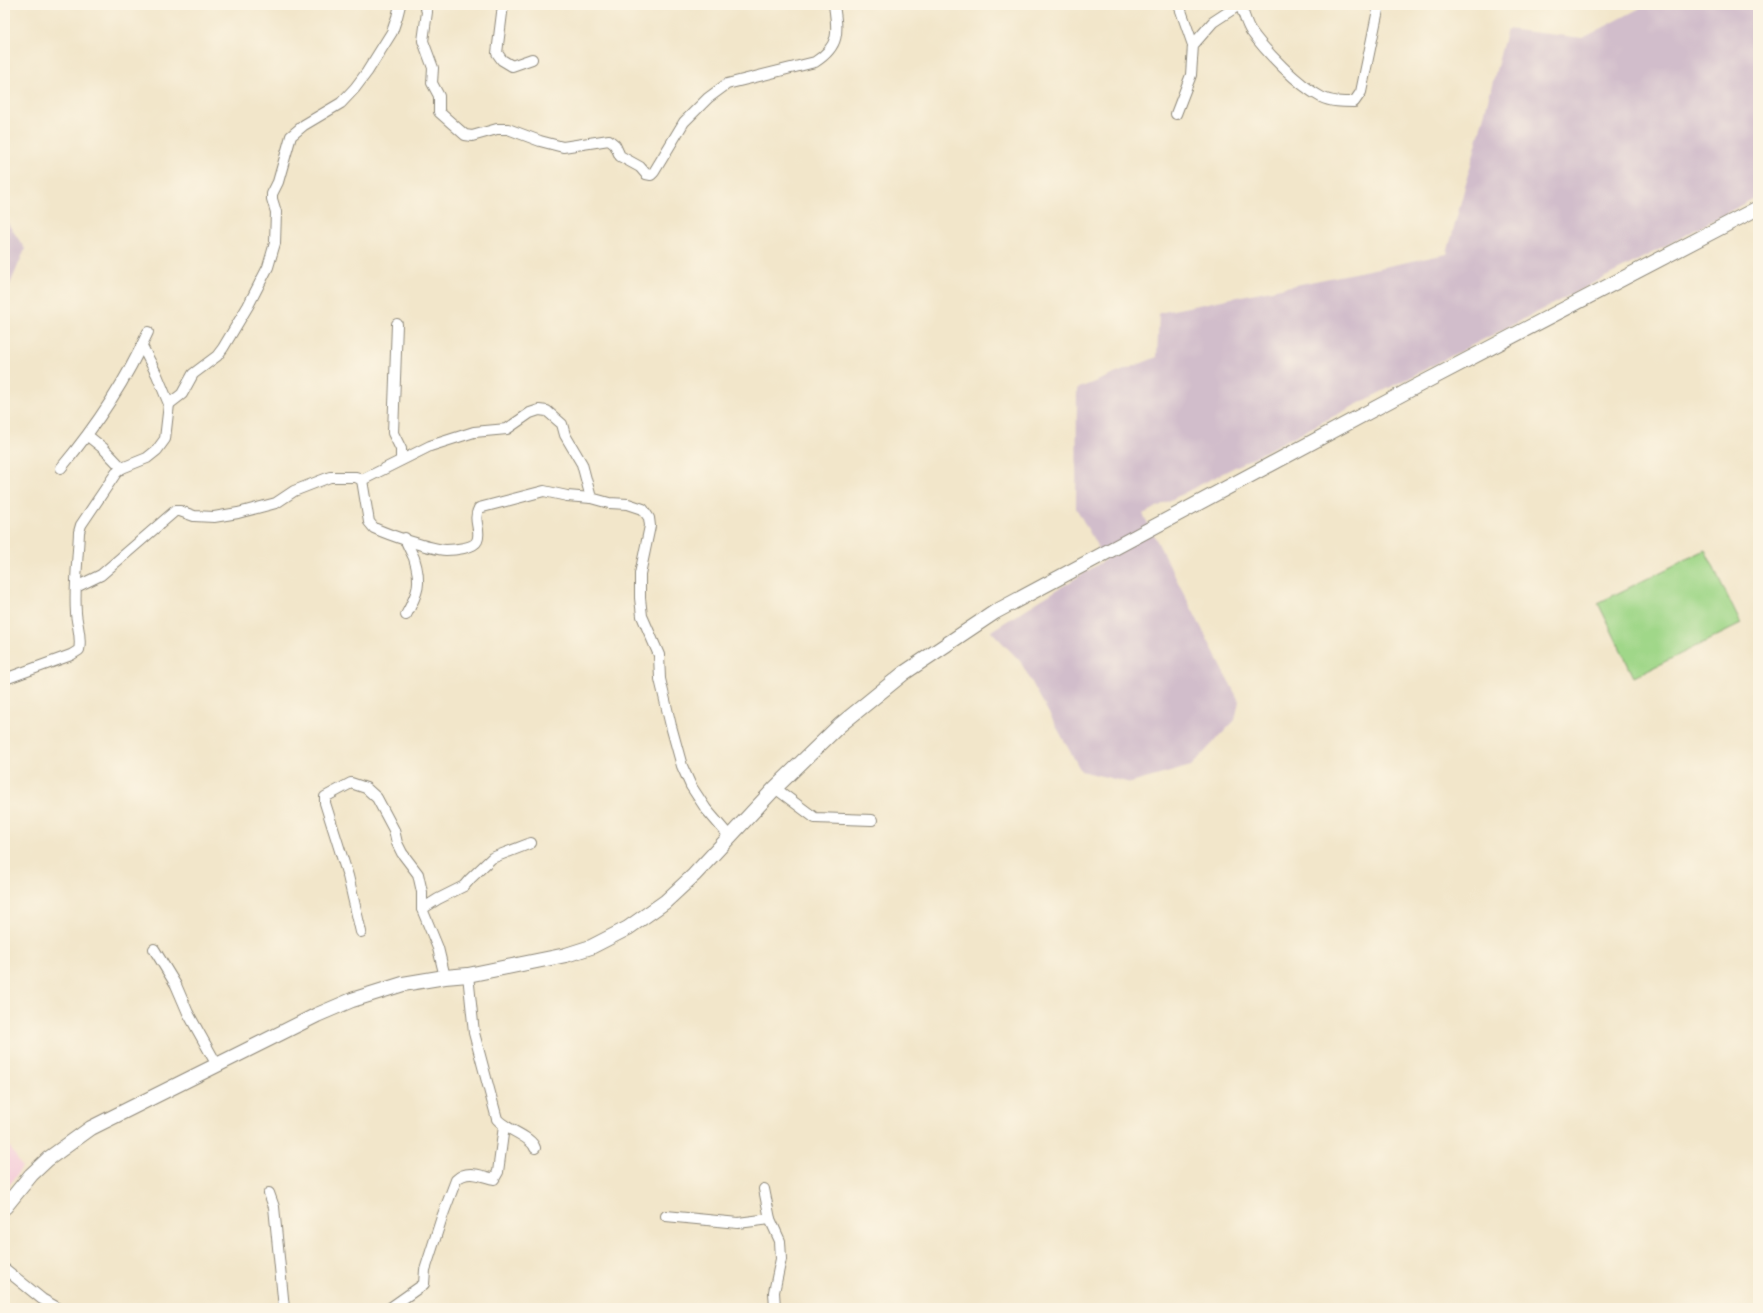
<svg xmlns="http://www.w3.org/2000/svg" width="1763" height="1313" font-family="Sriracha,sans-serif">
<rect width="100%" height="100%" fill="#fcf5e5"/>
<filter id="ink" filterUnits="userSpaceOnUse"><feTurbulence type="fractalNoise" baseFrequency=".025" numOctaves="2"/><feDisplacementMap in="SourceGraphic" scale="8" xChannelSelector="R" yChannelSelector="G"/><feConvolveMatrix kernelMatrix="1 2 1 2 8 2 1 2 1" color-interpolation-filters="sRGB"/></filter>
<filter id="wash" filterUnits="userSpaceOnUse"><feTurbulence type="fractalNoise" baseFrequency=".012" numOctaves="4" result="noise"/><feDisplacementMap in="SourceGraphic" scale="16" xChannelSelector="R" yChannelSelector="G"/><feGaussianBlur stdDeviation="0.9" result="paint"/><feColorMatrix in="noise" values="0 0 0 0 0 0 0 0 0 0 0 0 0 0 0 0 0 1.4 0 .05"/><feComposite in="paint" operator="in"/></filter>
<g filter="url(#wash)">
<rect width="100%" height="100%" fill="#f2e6ca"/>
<path fill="#f5cfda" d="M5 1139 22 1167 5 1191Z"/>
<g fill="#d1bdcb">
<path d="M1646 5H1758V196L1658 250 1143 514 1239 701 1235 720 1191 766 1131 783 1081 771 1020 661 991 631 1105 560 1076 508 1077 389 1157 357 1159 313 1447 254 1507 29 1583 38Z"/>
<path d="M5 219 25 249 5 296Z"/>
</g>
<path fill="#a0d789" stroke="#66815a" d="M1705 550 1741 624 1634 677 1598 603Z"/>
</g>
<g filter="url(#ink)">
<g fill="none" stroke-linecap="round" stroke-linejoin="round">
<g stroke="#8e887a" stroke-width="12">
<g id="street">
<path d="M425 5 427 12 423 41 433 68 432 83 439 96V112L465 135 472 136 497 129H508L540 141 563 147 609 140 615 145 620 156 640 167 646 174 651 175 654 172 684 122 708 98 727 84 815 62C840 46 838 32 834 5"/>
<path d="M503 5 497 53 502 60 512 66 532 59"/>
<path d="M1240 5C1244 13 1246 24 1251 31 1266 52 1298 85 1321 97 1331 102 1343 102 1354 102L1361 92 1379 5"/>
<path d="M1193 45 1213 22 1239 5"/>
<path d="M1176 114 1191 75 1193 45 1179 5"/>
<path d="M397 324 393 433 401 449V460"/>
<path d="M169 404 182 394 193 374 217 356 223 348 248 306 268 267 275 243 276 212 272 199V194L278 182 291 136 304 125 341 103 355 88 367 72 392 32 397 17 400 5"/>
<path d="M88 436 103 448 122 468"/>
<path d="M61 468C97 425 125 383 148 332"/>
<path d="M362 480 369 522 374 528C389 535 430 549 446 550 454 550 474 548 477 541 482 530 472 521 479 508L544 491 567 496 591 498 609 503 628 504 643 509 649 518 650 526 640 574V598L642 616 659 655 660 679 671 726 682 766 691 786 706 809 729 836"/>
<path d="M362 480 430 446 474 432 507 429 530 413 539 410 547 411 562 424 565 435 582 464 591 498"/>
<path d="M405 538C407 545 411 551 414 558 422 583 418 593 406 615"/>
<path d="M76 587 101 575 175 511H180L194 516 214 517 238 513 276 503 294 491 330 477H356L362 480"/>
<path d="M5 679 71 655 79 650C82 637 77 626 76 613 74 587 78 559 79 532L81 525 116 473 122 468 147 458 157 450 165 439 169 404 157 375 142 346"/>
<path d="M775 788 815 818 872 820"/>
<path d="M422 909 438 899 464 886 470 879 492 858 531 843"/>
<path d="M361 932 348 876 325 803V797L351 783 366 788 377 798 394 830 397 843 402 853 418 874 422 892V909L438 948 445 977"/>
<path d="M154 949 176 985 188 1013 217 1065"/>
<path d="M468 975 474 1033 497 1119C506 1130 531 1136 535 1148"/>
<path d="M764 1189 770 1219 780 1241 781 1259 774 1292 775 1308"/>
<path d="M269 1193 274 1207 284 1308"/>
<path d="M666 1216 738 1223 770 1219"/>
<path d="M5 1269 42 1299 58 1308"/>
<path d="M390 1308 424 1284 425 1270 442 1217 456 1180C467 1169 481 1176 494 1179L498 1172 504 1126"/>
</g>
</g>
<g stroke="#8e887a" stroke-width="16">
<path id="secondary" d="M5 1207 31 1175 48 1159 91 1128 317 1015 352 1000 403 984 445 977 468 975 566 955 591 947 628 928 665 902 694 875 775 788 840 725 904 673 995 612 1415 387 1758 208"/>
</g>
<use href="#street" stroke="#fff" stroke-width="10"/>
<use href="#secondary" stroke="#fff" stroke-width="14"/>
</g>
</g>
<rect width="1763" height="1313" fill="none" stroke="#fcf5e5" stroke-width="20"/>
</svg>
